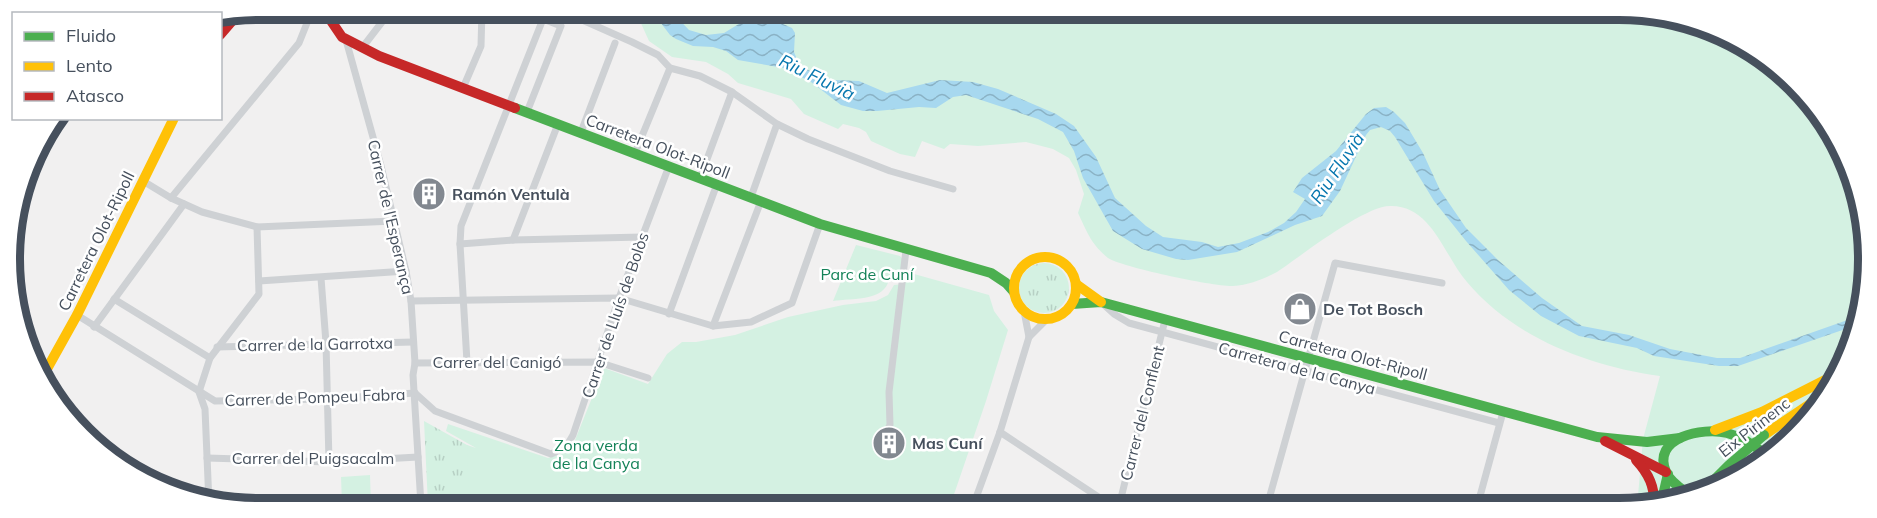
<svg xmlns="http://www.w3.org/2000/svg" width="1877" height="518" font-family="Mulish,sans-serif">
<defs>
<pattern id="grass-tufts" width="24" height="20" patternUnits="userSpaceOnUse" patternTransform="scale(1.5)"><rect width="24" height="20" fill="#d4f1e2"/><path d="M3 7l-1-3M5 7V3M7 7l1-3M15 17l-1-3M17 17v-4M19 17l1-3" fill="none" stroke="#b7d0c4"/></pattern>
<pattern id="water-waves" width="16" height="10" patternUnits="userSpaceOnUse" patternTransform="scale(1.5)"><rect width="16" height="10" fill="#a7d8ef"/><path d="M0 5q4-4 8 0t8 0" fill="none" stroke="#8ab2c5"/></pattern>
</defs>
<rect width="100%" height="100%" fill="#f1f0f0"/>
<g fill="url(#grass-tufts)">
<circle cx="1044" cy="288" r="25"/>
<path d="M424 421 492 459 583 505H428Z"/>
</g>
<g fill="#d4f1e2">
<path d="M635 10 1666 14 1757 51 1826 120 1863 210V307L1835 384 1783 447 1728 483 1650 507H1637L1643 439 1660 376C1589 366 1514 338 1467 282 1444 256 1432 205 1390 206 1364 206 1301 256 1277 272 1263 279 1249 285 1233 286 1216 287 1121 267 1108 258 1091 244 1087 232 1078 213L1084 194 1076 170 1069 158 1053 149 1026 142 978 146 950 144 944 149 922 141 915 157 900 154 871 141 866 132 859 128 843 124 838 129 804 114 791 99 738 83 728 74 706 62 672 57 649 41Z"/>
<path d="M856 245 900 256 904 261 899 278 889 279C885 302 851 298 833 301Z"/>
<path d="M907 272 989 295 994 311 1008 330 986 401 950 506 469 505 467 445 476 448 446 431 448 424 548 458 571 450 604 368 648 384 667 354 682 342H696L735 335 788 317 843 305 876 301 888 295 894 285 904 284Z"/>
<path d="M370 475 371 505 342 504 341 477Z"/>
</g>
<path fill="url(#water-waves)" d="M651 10H670L689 30 706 35 724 33 742 22 783 24 792 28 795 33 794 52 799 64 813 73 834 80 859 81 887 93 940 80 973 82 998 89 1056 114 1074 126 1096 157 1115 198 1146 226 1163 237 1202 242 1218 247 1239 243 1268 232 1284 223 1296 212 1305 199 1293 192 1302 178 1336 151 1366 114 1374 108 1386 107 1394 112 1405 123 1423 153 1440 190 1466 228 1498 260 1542 298 1582 326 1629 335 1670 349 1717 358H1740L1856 317 1861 313 1857 325 1738 366H1719L1654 356 1637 348 1579 336 1541 316 1509 290 1466 241 1434 201 1395 137 1390 131 1381 127 1370 130 1366 135 1340 191 1322 216 1295 225 1237 252 1188 260 1176 259 1142 249 1113 231 1083 178 1074 151 1063 132 1038 119 966 95 953 97 936 108 919 107 877 111H863L841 105 811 82 784 68 738 60 726 51 713 47 693 46 676 39 670 35Z"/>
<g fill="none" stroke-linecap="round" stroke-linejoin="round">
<g stroke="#ced1d4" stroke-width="7">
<path d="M553 10 580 19 632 42 658 55 670 68 700 76 732 92 777 124 808 139 890 171 953 189"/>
<path d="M346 40 381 166 406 271 411 301 415 363 413 375 421 505"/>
<path d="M362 48 392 9"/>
<path d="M463 88 481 46 482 10"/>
<path d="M581 132 615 43"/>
<path d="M635 153 670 68"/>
<path d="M700 178 732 92"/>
<path d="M143 181 171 198 202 212 257 227 394 221"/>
<path d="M751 197 777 124"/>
<path d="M171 198 299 43 307 23 301 9"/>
<path d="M513 240 558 124"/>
<path d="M460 244 513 240 642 237"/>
<path d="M321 278 326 343 329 462"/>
<path d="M259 281 406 271"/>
<path d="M114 299 210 358"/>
<path d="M411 301 619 298 713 326 751 322 792 303 820 224"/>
<path d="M1103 304 1114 314 1129 323 1499 423"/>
<path d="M1024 311 1029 337"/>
<path d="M669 314 717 184"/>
<path d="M77 315 215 401 328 399 415 393"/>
<path d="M713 326 761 201"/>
<path d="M94 327 184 204"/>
<path d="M217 347 413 342"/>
<path d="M467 362 460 244 461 226 543 19 561 26 527 112"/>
<path d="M415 363 598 362 648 378"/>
<path d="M415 393 435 411 551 454 566 447 573 435 619 298 669 166"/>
<path d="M1000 432 1112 506"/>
<path d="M883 438 890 425 889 392 906 250"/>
<path d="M207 458 329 462 418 457"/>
<path d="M209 504 205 409 199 392 210 358 259 294 257 227"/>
<path d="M973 506 1000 432 1029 337 1047 319"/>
<path d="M1119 506 1165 320"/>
<path d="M1267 506 1335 263 1442 283"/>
<path d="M1477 507 1503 412"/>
</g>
<g stroke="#4caf50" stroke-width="10">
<path d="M310 9 328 19"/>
<path d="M515 108 820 224 991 273 1006 283 1014 292"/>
<path d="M1072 304 1101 302 1597 437 1647 442 1680 438"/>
<path d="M1690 495C1682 489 1670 482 1666 472 1651 437 1703 427 1727 433 1743 437 1756 446 1767 457"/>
<path d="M1661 504 1668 474"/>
</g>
<g stroke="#ffc107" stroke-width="10">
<circle cx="1045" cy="288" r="31"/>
<path d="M1076 284 1101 302"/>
<path d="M43 376 77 315 174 118"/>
<path d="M1715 430 1762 412 1839 373"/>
<path d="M1764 435 1828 392"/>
<path d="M1780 449 1789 434 1804 422"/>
</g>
<g stroke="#c62828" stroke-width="10">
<path d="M323 9 342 37 379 56 515 108"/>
<path d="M220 35 239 13"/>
<path d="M1605 441 1666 472"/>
<path d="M1636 460C1649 474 1655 487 1654 506"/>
</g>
<path stroke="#4caf50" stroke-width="10" d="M1703 491 1729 465 1764 435"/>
</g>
<defs>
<g id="building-disc" transform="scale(1.725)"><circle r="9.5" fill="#828890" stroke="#fff"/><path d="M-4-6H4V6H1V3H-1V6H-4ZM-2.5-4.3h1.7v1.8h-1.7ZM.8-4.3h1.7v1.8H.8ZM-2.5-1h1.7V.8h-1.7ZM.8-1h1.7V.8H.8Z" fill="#fff"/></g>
<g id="shop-disc" transform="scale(1.725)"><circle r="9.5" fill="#828890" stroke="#fff"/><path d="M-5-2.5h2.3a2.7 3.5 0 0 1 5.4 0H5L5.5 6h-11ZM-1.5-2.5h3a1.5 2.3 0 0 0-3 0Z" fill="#fff"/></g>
</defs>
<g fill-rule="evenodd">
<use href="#building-disc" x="429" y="194"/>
<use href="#shop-disc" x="1300" y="309"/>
<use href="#building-disc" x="889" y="443"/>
</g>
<g text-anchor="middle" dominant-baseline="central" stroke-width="5" stroke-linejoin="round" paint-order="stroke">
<g font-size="16" fill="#46505d" stroke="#fff">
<text transform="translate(658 146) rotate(21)">Carretera Olot-Ripoll</text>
<text transform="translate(391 217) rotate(77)">Carrer de l'Esperança</text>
<text transform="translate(96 241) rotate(-64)">Carretera Olot-Ripoll</text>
<text transform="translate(615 315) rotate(-71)">Carrer de Lluís de Bolòs</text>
<text transform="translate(315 344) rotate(-1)">Carrer de la Garrotxa</text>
<text transform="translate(1353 355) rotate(15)">Carretera Olot-Ripoll</text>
<text x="497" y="362">Carrer del Canigó</text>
<text transform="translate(1297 368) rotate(15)">Carretera de la Canya</text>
<text transform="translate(315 397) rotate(-2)">Carrer de Pompeu Fabra</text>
<text transform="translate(1142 413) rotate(-76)">Carrer del Conflent</text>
<text transform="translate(1754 427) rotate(-38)">Eix Pirinenc</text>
<text x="313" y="458">Carrer del Puigsacalm</text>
</g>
<g font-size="16" font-weight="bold" fill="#46505d" stroke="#fff" text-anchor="start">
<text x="452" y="194">Ramón Ventulà</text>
<text x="1323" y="309">De Tot Bosch</text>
<text x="912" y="443">Mas Cuní</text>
</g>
<g font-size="16" fill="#148258" stroke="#fff">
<text x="867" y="274">Parc de Cuní</text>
<text x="596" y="445">Zona verda<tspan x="596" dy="18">de la Canya</tspan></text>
</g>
<g font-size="18" font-style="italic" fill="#0777af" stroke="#fff">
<text transform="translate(817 77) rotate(26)">Riu Fluvià</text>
<text transform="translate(1337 168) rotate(-56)">Riu Fluvià</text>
</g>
</g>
<path d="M0 0H1877V518H0ZM259 20H1619A239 239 0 0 1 1858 259V259A239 239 0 0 1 1619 498H259A239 239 0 0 1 20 259V259A239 239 0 0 1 259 20Z" fill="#fff" fill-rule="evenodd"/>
<path fill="none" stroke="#46505d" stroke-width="8" d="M259 20H1619A239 239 0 0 1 1858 259V259A239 239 0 0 1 1619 498H259A239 239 0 0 1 20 259V259A239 239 0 0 1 259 20Z"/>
<rect x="12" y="12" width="210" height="108" fill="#ffffff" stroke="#b5b9be" stroke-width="1.5"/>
<rect x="24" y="32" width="30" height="9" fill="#4caf50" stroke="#b5b9be" stroke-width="1.5"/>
<text x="66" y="42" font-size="18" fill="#46505d">Fluido</text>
<rect x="24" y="62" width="30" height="9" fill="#ffc107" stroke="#b5b9be" stroke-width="1.5"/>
<text x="66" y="72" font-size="18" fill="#46505d">Lento</text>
<rect x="24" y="92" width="30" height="9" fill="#c62828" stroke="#b5b9be" stroke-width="1.5"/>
<text x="66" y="102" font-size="18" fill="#46505d">Atasco</text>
</svg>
